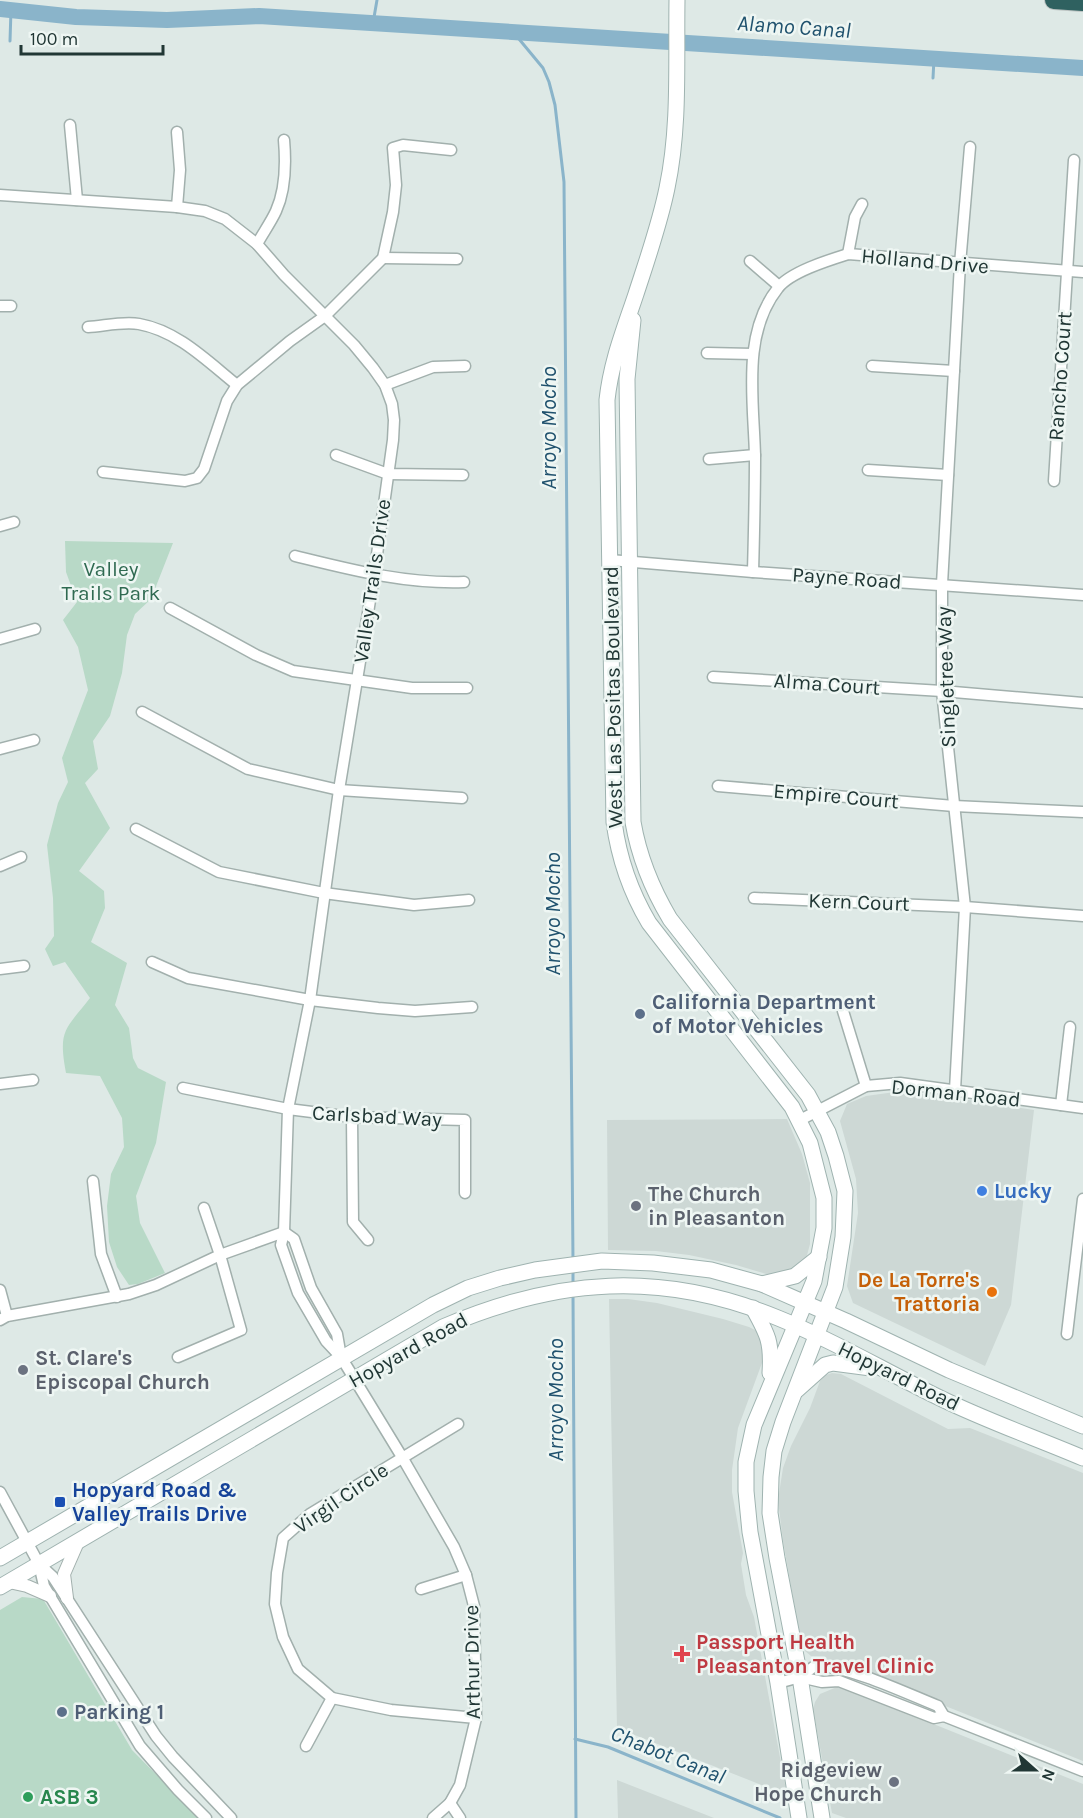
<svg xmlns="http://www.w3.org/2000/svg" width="1083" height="1818" font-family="Karla,sans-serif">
<rect width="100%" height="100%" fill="#dee9e6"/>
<g fill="#cdd8d5">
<path d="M895 1092 929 1094 1034 1110 1011 1305 985 1366 853 1303 847 1286 858 1213 856 1179 840 1121 847 1104 866 1096Z"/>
<path d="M787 1119 802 1154 810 1183V1244L806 1259 802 1267 773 1276 736 1265 689 1255 656 1251 608 1250 607 1120Z"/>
<path d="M609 1299H628L657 1303 723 1319 749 1327 761 1333 766 1352 738 1428 732 1470V1492L743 1553 741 1564 746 1595 754 1617 787 1795 617 1728Z"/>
<path d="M832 1373 841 1374 948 1429 970 1428 1083 1473V1761L840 1664 811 1656 805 1651 801 1643 783 1541 778 1500 783 1468 791 1446 810 1408 820 1381 826 1375Z"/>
<path d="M837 1687 849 1690 1083 1784V1818H846L832 1813 813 1709 815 1702 820 1694Z"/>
<path d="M617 1780 714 1818H618Z"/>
</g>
<g fill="#b8d9c7">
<path d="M65 541 173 543 151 599 135 614 127 635 122 673 110 716 93 741 98 769 85 783 110 828 79 871 104 891 105 908 91 942 127 963 115 1005 129 1028 133 1058 138 1068 166 1082 156 1143 136 1196 140 1223 165 1273 138 1284 129 1285 117 1267 109 1242 107 1206 111 1174 124 1147 122 1118 100 1076 66 1073C58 1030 65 1030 90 998L65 962 53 966 45 949 54 936 53 898 47 845 58 803 68 782 62 758 88 690 78 647 63 620 77 602 66 572Z"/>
<path d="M22 1597 43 1599 132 1750 199 1818H0V1610Z"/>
</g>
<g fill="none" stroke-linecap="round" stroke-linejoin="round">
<g stroke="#8ab4ca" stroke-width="3">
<path d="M373 23 377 0"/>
<path d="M502 31 519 39 543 68 549 82 555 105 564 182 573 1261"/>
<path d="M10 41 11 10"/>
<path d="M933 78 934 59"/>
<path d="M573 1271V1285"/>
<path d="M573 1295 576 1818"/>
<path d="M575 1739 608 1747 780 1818"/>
</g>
<path stroke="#8ab4ca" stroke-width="16" d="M0 9 76 17 167 20 259 16 1083 68"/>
<g stroke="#a2b0ad" stroke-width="13">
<g id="minor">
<path d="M70 125 77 200"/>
<path d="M177 132 180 170 177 207"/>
<path d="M0 195 177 207 205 211 225 219 257 244 284 275 354 345 373 368 385 385 392 404 394 420 393 440 374 576 339 790 310 1000 288 1109 284 1232 281 1245 298 1293 326 1341 341 1357 402 1457 454 1547 466 1575 474 1606 476 1718 460 1785 450 1803 433 1818"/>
<path d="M257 244C263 233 271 222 276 211 286 189 286 163 284 140"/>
<path d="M848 254 855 217 862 204"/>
<path d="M383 258 457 259"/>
<path d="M750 261 779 286"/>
<path d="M0 306H11"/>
<path d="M88 327C104 326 124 321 139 324 178 331 207 361 237 385"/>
<path d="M707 353 753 354"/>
<path d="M872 366 954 371"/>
<path d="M385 385 433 367 465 366"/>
<path d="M336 455 388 474 463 475"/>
<path d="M709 459 755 455"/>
<path d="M868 470 948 475"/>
<path d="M103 472 185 481 197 478 204 469 227 401 237 385 290 341 325 316 383 258 393 212 396 185 393 148 403 145 451 150"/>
<path d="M1054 481 1074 160"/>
<path d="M0 526 14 522"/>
<path d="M295 556C352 570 405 584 464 582"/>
<path d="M610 560 753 572 1083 595"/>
<path d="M753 572C754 534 755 495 755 457 754 402 741 334 778 288 790 272 829 260 848 254L1083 272"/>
<path d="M170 608 256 655 293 671 412 688H467"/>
<path d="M0 639 35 629"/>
<path d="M713 677 942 691 1083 703"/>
<path d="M142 712 248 769 339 790 462 798"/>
<path d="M0 749 34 740"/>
<path d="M718 786 954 806 1083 812"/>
<path d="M136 829 219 872 324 893 414 905 469 900"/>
<path d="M0 866 21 857"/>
<path d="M754 898 965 907 1083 916"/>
<path d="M152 962 188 978 310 1000 378 1008 415 1011 472 1007"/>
<path d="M0 969 24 966"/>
<path d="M843 1011 866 1086"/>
<path d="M0 1084 33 1080"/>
<path d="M183 1088 288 1109 352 1117 465 1120V1193"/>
<path d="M955 1090 965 907 942 691V584L960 264 970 147"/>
<path d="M1061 1105 1070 1027"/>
<path d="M352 1117 353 1222 368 1240"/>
<path d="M800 1120 866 1086 900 1083 1083 1108"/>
<path d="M93 1181 101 1254 117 1297"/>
<path d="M284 1232 294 1239 311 1288 337 1334 341 1357"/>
<path d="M0 1290 7 1316"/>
<path d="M0 1320 7 1316 129 1294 156 1285 220 1255 284 1232"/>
<path d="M1067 1334 1083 1199"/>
<path d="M178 1357 241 1330 220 1255 204 1208"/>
<path d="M458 1424 310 1514 283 1538 277 1573 275 1604 283 1637 298 1669 332 1698 391 1710 476 1718"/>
<path d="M0 1492 39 1564 44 1586 140 1746 178 1790 206 1818"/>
<path d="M39 1564 53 1577 156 1736 173 1757 231 1818"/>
<path d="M421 1589 466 1575"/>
<path d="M800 1677 822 1682 839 1681 934 1718 944 1716 1083 1771"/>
<path d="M778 1683 800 1677 816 1665C856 1669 901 1691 938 1706L944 1716"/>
<path d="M306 1746 332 1698"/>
<path d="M450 1803 460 1818"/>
</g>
</g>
<g stroke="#a2b0ad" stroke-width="14">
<g id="tertiary">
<path d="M9 1582 27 1586 50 1596"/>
<path d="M67 1598 64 1574 78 1542"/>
</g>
</g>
<g stroke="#9fb3b0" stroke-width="17">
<g id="secondary">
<path d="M677 0C676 62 680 127 667 188 660 223 647 260 636 294 624 330 611 362 607 400L614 822C619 859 630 891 649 923L792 1107 810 1143 824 1198V1228L814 1281 754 1425 746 1462V1491L750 1532 778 1683 799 1818"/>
<path d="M633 320 627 379 633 822C639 857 651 887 670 919L808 1095 828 1132 836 1156 845 1191 843 1237 835 1287 783 1422 774 1451 771 1477 770 1513 777 1558 800 1677 822 1818"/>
<path d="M762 1284 795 1276 819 1257"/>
<path d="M753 1308C768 1335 772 1342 770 1373"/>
<path d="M797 1390 825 1365 833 1363 871 1368"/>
<path d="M0 1558 433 1305 468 1288 500 1278 535 1270 602 1261 653 1263 711 1270 762 1284 846 1321 949 1370 1083 1426"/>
<path d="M0 1587 443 1327C557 1278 661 1270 778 1318 833 1340 886 1372 940 1398 987 1421 1036 1438 1083 1458"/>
</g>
</g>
<g stroke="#bcc3c2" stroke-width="20">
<path id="motorway" d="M1054 0 1083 2"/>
</g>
<use href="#minor" stroke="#fff" stroke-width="10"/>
<use href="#tertiary" stroke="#fff" stroke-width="12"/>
<use href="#secondary" stroke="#fff" stroke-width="15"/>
<use href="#motorway" stroke="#2f6160" stroke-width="18"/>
</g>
<g fill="#5c6f8a" stroke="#eef6f3" stroke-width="2">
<circle cx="640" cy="1014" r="6"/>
<circle cx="62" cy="1712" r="6"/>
</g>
<circle fill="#3f7fe0" stroke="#eef6f3" stroke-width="2" cx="982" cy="1191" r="6"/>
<g fill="#6b7280" stroke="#eef6f3" stroke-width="2">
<circle cx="636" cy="1206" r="6"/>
<circle cx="23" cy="1370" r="6"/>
<circle cx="894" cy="1782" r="6"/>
</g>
<circle fill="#e8710a" stroke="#eef6f3" stroke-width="2" cx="992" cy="1292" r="6"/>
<rect fill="#1a4fb4" stroke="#eef6f3" stroke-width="2" x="54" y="1496" width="12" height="12" rx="3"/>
<path fill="#e0444e" stroke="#eef6f3" stroke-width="2" d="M679 1645h6v6h6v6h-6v6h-6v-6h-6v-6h6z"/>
<circle fill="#2e9e5b" stroke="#eef6f3" stroke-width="2" cx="28" cy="1797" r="6"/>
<g text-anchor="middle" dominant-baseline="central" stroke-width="5" stroke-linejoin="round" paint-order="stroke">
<g font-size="21" fill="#213735" stroke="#eef6f3">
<text transform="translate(925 261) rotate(5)">Holland Drive</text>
<text transform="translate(1060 376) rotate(-86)">Rancho Court</text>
<text transform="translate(847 578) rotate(4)">Payne Road</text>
<text transform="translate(372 581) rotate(-82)">Valley Trails Drive</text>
<text transform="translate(946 677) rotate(-92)">Singletree Way</text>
<text transform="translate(827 684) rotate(4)">Alma Court</text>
<text transform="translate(613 697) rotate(-91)">West Las Positas Boulevard</text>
<text transform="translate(836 796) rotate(5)">Empire Court</text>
<text transform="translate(859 902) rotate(2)">Kern Court</text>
<text transform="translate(956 1093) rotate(6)">Dorman Road</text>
<text transform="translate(377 1116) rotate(3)">Carlsbad Way</text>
<text transform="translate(408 1350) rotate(-29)">Hopyard Road</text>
<text transform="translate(899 1376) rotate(26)">Hopyard Road</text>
<text transform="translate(341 1498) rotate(-34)">Virgil Circle</text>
<text transform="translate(472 1662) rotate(-91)">Arthur Drive</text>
</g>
<g font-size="21" fill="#2f6a51" stroke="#eef6f3">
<text x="111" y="569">Valley<tspan x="111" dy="24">Trails Park</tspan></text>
</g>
<g font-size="21" font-weight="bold" fill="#4e5e75" stroke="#eef6f3" text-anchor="start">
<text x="652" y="1002">California Department<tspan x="652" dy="24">of Motor Vehicles</tspan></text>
<text x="74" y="1712">Parking 1</text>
</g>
<g font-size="21" font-weight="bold" fill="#366cbe" stroke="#eef6f3" text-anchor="start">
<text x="994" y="1191">Lucky</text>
</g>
<g font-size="21" font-weight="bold" fill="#5b616d" stroke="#eef6f3" text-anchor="start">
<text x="648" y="1194">The Church<tspan x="648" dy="24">in Pleasanton</tspan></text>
<text x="35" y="1358">St. Clare's<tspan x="35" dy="24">Episcopal Church</tspan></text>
<text x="882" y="1770" text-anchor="end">Ridgeview<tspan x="882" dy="24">Hope Church</tspan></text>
</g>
<g font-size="21" font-weight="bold" fill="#c56008" stroke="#eef6f3" text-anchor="end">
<text x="980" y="1280">De La Torre's<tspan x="980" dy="24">Trattoria</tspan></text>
</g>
<g font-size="21" font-weight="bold" fill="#164399" stroke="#eef6f3" text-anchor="start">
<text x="72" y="1490">Hopyard Road &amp;<tspan x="72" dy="24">Valley Trails Drive</tspan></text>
</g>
<g font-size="21" font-weight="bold" fill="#be3a42" stroke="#eef6f3" text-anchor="start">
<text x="696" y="1642">Passport Health<tspan x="696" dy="24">Pleasanton Travel Clinic</tspan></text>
</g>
<g font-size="21" font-weight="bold" fill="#27864d" stroke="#eef6f3" text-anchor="start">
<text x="40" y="1797">ASB 3</text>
</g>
<g font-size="22" font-style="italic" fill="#20526e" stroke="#eef6f3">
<text transform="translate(794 27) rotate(4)">Alamo Canal</text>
<text transform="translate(549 428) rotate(-90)">Arroyo Mocho</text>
<text transform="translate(553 914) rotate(-90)">Arroyo Mocho</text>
<text transform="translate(556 1400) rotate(-90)">Arroyo Mocho</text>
<text transform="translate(668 1755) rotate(22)">Chabot Canal</text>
</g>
</g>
<g transform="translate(1035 1770) rotate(111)" stroke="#eef6f3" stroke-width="4.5" paint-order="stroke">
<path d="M0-4.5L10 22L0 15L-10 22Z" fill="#213735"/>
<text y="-9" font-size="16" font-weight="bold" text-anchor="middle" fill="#213735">N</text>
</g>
<path d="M21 45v9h142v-9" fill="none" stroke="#213735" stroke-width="3"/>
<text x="30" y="45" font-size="18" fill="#213735" stroke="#eef6f3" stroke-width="4.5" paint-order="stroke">100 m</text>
</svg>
